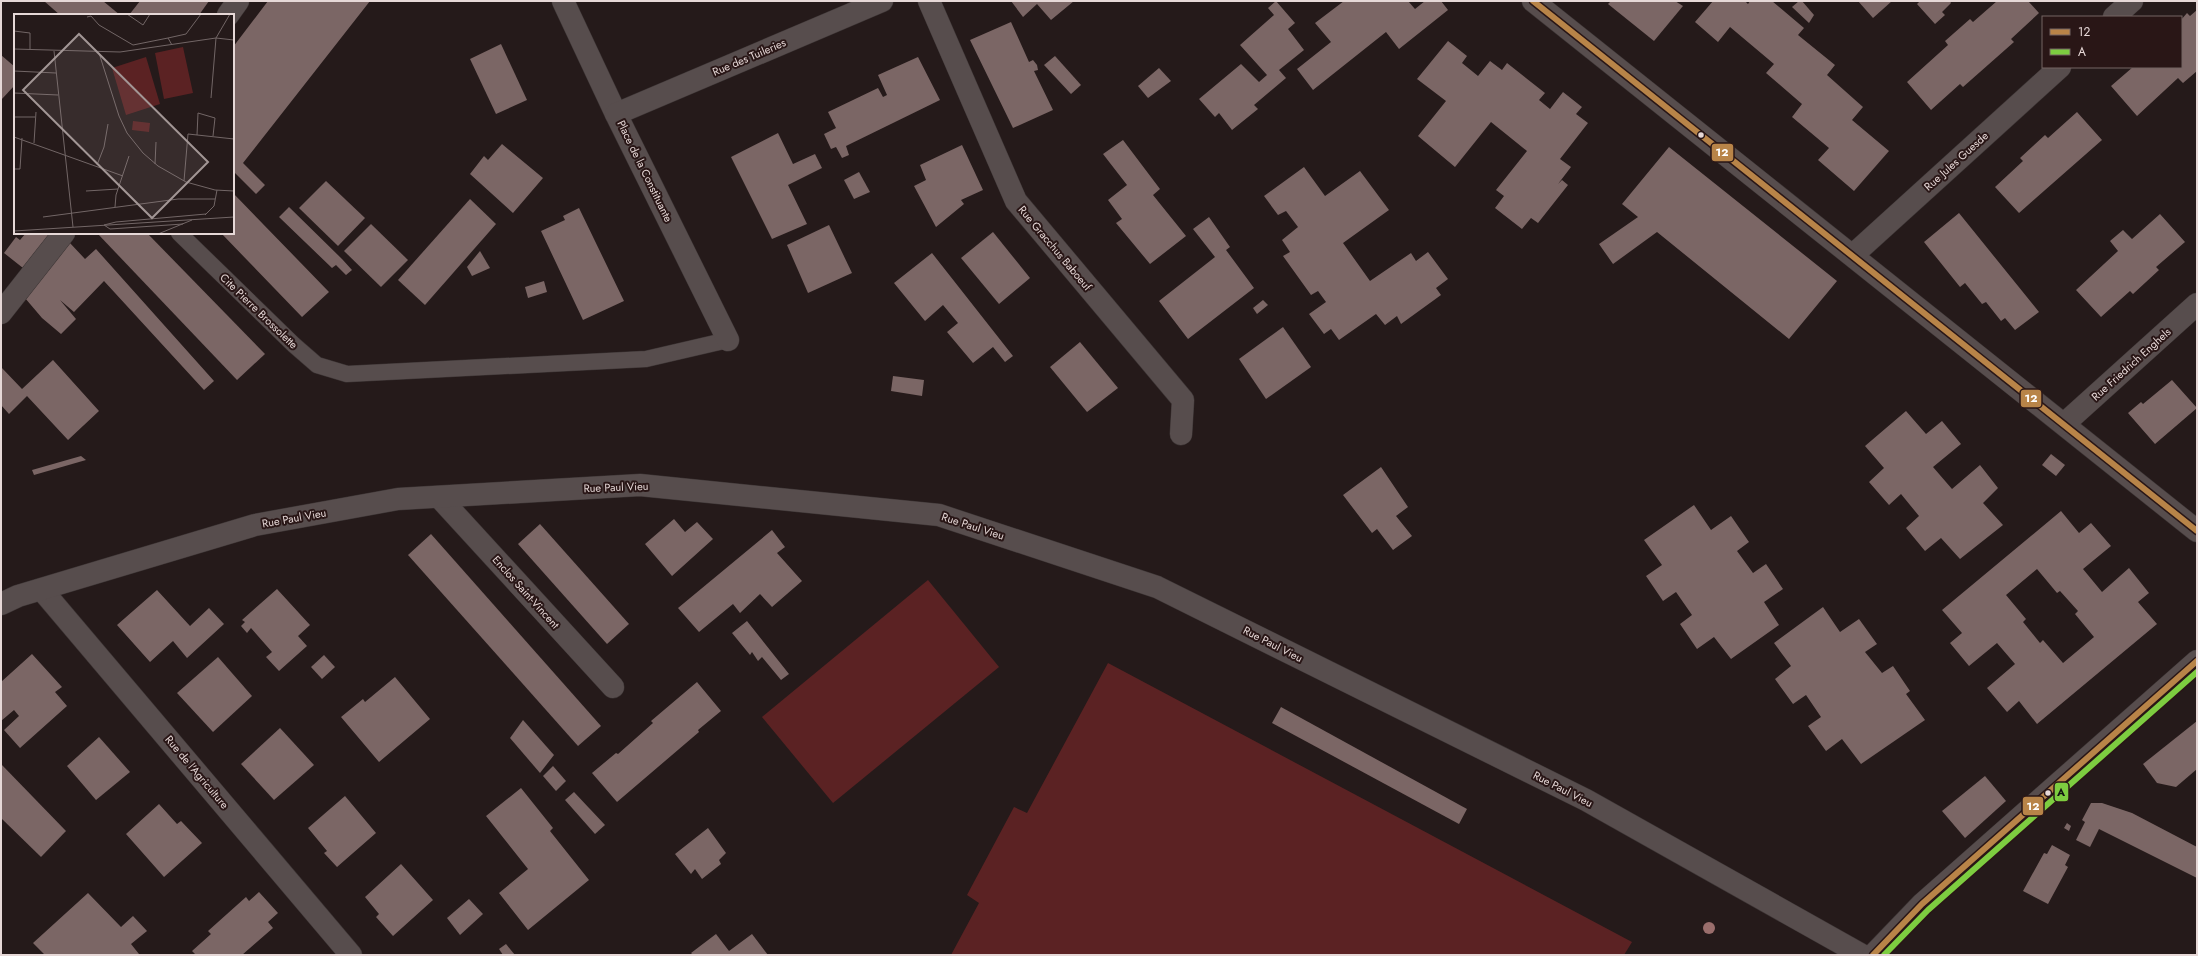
<svg xmlns="http://www.w3.org/2000/svg" width="2198" height="956" font-family="Jost,sans-serif">
<rect width="100%" height="100%" fill="#251a1a"/>
<g fill="#5b2223">
<path d="M928 580 999 667 833 803 762 717Z"/>
<path d="M1108 663 1632 942 1624 955H951L979 903 967 895 1014 807 1027 813Z"/>
</g>
<g fill="#7b6665" fill-rule="evenodd">
<path d="M44 1H103L120 15H60Z"/>
<path d="M140 1H209L199 15H129Z"/>
<path d="M268 1H370L243 163 265 185 256 194 233 171V47Z"/>
<path d="M1011 1H1074L1051 20 1037 4 1023 17Z"/>
<path d="M1276 1 1295 23 1288 29 1304 50 1279 70 1286 78 1254 105 1258 109 1232 130 1219 113 1215 117 1199 99 1241 64 1259 82 1267 75 1240 45 1274 15 1268 8Z"/>
<path d="M1344 1H1408L1415 9 1425 1H1441L1448 10 1399 49 1386 32 1313 90 1297 69 1331 42 1315 23Z"/>
<path d="M1611 1H1675L1683 6 1654 41 1608 4Z"/>
<path d="M1713 1H1745L1748 4 1750 1H1772L1804 28 1798 35 1835 65 1827 75 1863 107 1852 120 1889 151 1854 191 1818 160 1829 148 1792 117 1802 104 1766 73 1774 64 1730 27 1718 42 1695 22Z"/>
<path d="M1799 1H1802L1814 15 1809 23 1792 7Z"/>
<path d="M1858 1H1892L1873 18Z"/>
<path d="M1920 1H1950L1951 3 1942 12 1945 15 1935 24 1917 4Z"/>
<path d="M1997 1H2028L2039 13 2011 39 2014 42 1963 87 1960 84 1931 110 1907 82 1948 45 1945 41 1970 19 1973 22Z"/>
<path d="M2197 10V71L2183 83 2178 78 2137 116 2111 86 2133 67H2181V20L2187 13 2190 16Z"/>
<path d="M1011 22 1029 62 1033 60 1037 65 1038 70 1034 71 1053 110 1013 128 970 40Z"/>
<path d="M1448 41 1467 56 1462 63 1478 76 1490 61 1502 70 1507 63 1545 93 1539 100 1550 109 1563 92 1582 107 1576 114 1588 123 1560 159 1571 167 1558 184 1562 180 1568 185 1538 223 1531 218 1522 229 1495 208 1504 196 1496 190 1527 151 1491 122 1455 167 1418 136 1446 101 1417 79Z"/>
<path d="M501 44 527 100 496 114 470 59Z"/>
<path d="M1 55 15 67V85L1 100Z"/>
<path d="M1055 56 1081 85 1071 94 1044 65Z"/>
<path d="M918 57 940 100 846 146 849 155 842 158 836 147 831 149 824 134 836 128 828 112 878 88 883 97 887 95 878 75Z"/>
<path d="M1159 68 1171 81 1148 98 1138 86Z"/>
<path d="M2077 112 2102 140 2019 213 1995 187 2023 161 2020 158 2033 146 2045 135 2048 138Z"/>
<path d="M778 133 793 164 815 154 822 168 788 185 807 224 772 239 731 157Z"/>
<path d="M1123 140 1160 189 1153 195 1186 236 1150 264 1116 223 1122 219 1108 200 1127 185 1103 154Z"/>
<path d="M502 144 543 178 513 213 470 174 484 156 488 160Z"/>
<path d="M962 145 983 190 961 200 964 204 936 227 914 186 926 180 920 165Z"/>
<path d="M1669 147 1837 281 1789 339 1657 232 1613 264 1599 244 1638 217 1622 204Z"/>
<path d="M1304 167 1325 196 1360 171 1389 210 1343 243 1370 281 1411 253 1416 261 1428 252 1448 279 1436 288 1441 295 1401 324 1397 316 1385 325 1376 314 1339 340 1331 329 1324 334 1309 314 1326 302 1318 291 1311 295 1283 256 1290 252 1282 240 1298 227 1286 211 1278 215 1264 196Z"/>
<path d="M859 172 870 192 854 199 844 180Z"/>
<path d="M326 181 365 218 338 246 299 208Z"/>
<path d="M233 193 329 292 302 317 221 233H233Z"/>
<path d="M470 199 496 224 425 305 398 280Z"/>
<path d="M289 207 342 259 352 270 346 275 336 265 332 268 279 217Z"/>
<path d="M579 208 624 301 583 320 541 231 565 220 563 216Z"/>
<path d="M1959 213 2039 312 2015 330 2005 318 2001 321 1986 302 1982 304 1965 283 1960 287 1924 242Z"/>
<path d="M2160 214 2185 242 2156 267 2159 270 2133 294 2130 291 2101 317 2076 290 2118 251 2110 241 2123 230 2132 239Z"/>
<path d="M1209 217 1230 247 1226 250 1254 288 1188 339 1159 301 1215 257 1193 229Z"/>
<path d="M371 224 408 260 381 287 344 251Z"/>
<path d="M829 225 852 273 808 293 787 245Z"/>
<path d="M993 232 1030 278 999 304 961 258Z"/>
<path d="M26 233H51L23 268 4 253 16 237 20 240Z"/>
<path d="M97 233H147L265 354 237 380Z"/>
<path d="M69 242 85 259 96 249 214 381 204 390 104 281 74 312 60 300 76 319 61 334 42 318 25 298Z"/>
<path d="M480 251 490 268 472 276 467 267Z"/>
<path d="M932 253 1013 356 1005 362 993 347 973 363 947 332 958 323 943 305 925 321 894 283Z"/>
<path d="M544 281 547 292 528 298 525 287Z"/>
<path d="M1263 300 1268 305 1257 314 1253 308Z"/>
<path d="M1283 327 1311 367 1266 399 1239 359Z"/>
<path d="M1080 342 1118 388 1087 412 1050 367Z"/>
<path d="M53 360 99 411 68 440 27 396 9 414 1 405V367L22 389Z"/>
<path d="M893 376 924 380 922 396 891 391Z"/>
<path d="M2172 380 2197 408 2155 444 2128 413 2141 402 2143 404Z"/>
<path d="M1906 411 1926 434 1942 421 1961 444 1933 467 1952 489 1980 465 1998 488 1983 503 2003 525 1960 559 1941 538 1925 551 1906 528 1919 516 1901 494 1889 505 1869 482 1884 468 1865 446Z"/>
<path d="M2051 454 2065 465 2056 476 2042 465Z"/>
<path d="M81 456 86 460 34 475 32 470Z"/>
<path d="M1381 467 1408 507 1396 516 1412 536 1393 550 1377 529 1372 533 1343 495Z"/>
<path d="M1694 505 1711 530 1731 516 1749 542 1737 551 1753 573 1766 564 1783 589 1764 602 1779 625 1731 659 1714 637 1697 649 1680 624 1692 615 1676 592 1663 601 1646 576 1662 565 1644 540Z"/>
<path d="M2061 511 2079 533 2091 523 2111 546 2083 569 2102 592 2129 568 2149 593 2138 602 2157 624 2037 724 2019 701 2007 712 1987 688 2015 664 1997 643 1969 666 1950 643 1962 633 1942 610ZM2037 569 2057 593 2060 591 2078 611 2075 614 2094 637 2063 663 2043 640 2040 643 2023 622 2026 619 2006 595Z"/>
<path d="M674 519 685 532 697 522 713 539 672 576 645 544Z"/>
<path d="M540 524 629 624 607 644 518 544Z"/>
<path d="M772 530 785 547 777 553 802 581 772 607 760 594 740 613 733 604 699 632 678 608Z"/>
<path d="M431 534 601 726 578 746 408 555Z"/>
<path d="M277 589 310 625 298 636 307 646 279 671 266 657 272 652 251 628 247 633 241 626 245 622 242 620Z"/>
<path d="M157 590 190 626 209 608 224 624 187 658 173 641 150 662 117 625Z"/>
<path d="M1823 607 1840 632 1859 619 1877 644 1865 652 1882 673 1893 666 1910 691 1906 694 1925 720 1861 764 1842 739 1826 751 1808 726 1821 717 1806 695 1793 704 1775 679 1791 666 1774 643Z"/>
<path d="M747 621 789 674 781 680 762 657 758 661 752 652 750 655 732 633Z"/>
<path d="M32 654 62 687 55 692 67 706 20 748 4 730 19 716 14 710 1 721V682Z"/>
<path d="M324 655 335 667 322 679 311 667Z"/>
<path d="M218 657 252 696 213 732 177 693Z"/>
<path d="M395 677 430 719 379 762 341 717 363 699 365 702Z"/>
<path d="M697 682 721 711 698 730 699 732 617 802 592 773 616 753 618 754 653 723 651 721Z"/>
<path d="M1281 707 1467 809 1459 824 1272 723Z"/>
<path d="M523 720 554 755 540 773 510 738Z"/>
<path d="M2197 721V769L2176 787 2157 783 2143 764Z"/>
<path d="M280 728 314 765 274 800 241 764Z"/>
<path d="M99 737 130 772 96 800 67 766Z"/>
<path d="M1 764 66 831 41 857 1 818Z"/>
<path d="M553 766 566 781 556 791 543 776Z"/>
<path d="M1985 776 2006 801 1965 838 1942 811Z"/>
<path d="M521 788 553 828 550 831 589 880 528 930 499 893 528 869 486 816Z"/>
<path d="M574 792 605 825 595 834 565 800Z"/>
<path d="M345 796 376 833 337 867 324 853 327 851 308 828Z"/>
<path d="M2091 803H2102L2132 813 2197 847V878L2099 829 2090 847 2076 840 2085 822 2082 820Z"/>
<path d="M159 804 177 824 181 821 202 843 164 877 126 834Z"/>
<path d="M2067 823 2071 826 2069 831 2064 828Z"/>
<path d="M708 828 726 853 719 860 721 864 702 879 695 869 691 874 675 854Z"/>
<path d="M2052 845 2070 855 2065 865 2068 867 2048 904 2023 891 2044 853 2047 854Z"/>
<path d="M401 864 433 900 393 936 376 917 379 914 365 897Z"/>
<path d="M259 892 278 913 268 922 273 928 242 955H196L192 951 211 934 208 931 246 897 249 901Z"/>
<path d="M88 893 121 927 133 916 147 931 131 944 139 954 138 955H45L33 943Z"/>
<path d="M469 899 483 914 460 935 447 918Z"/>
<path d="M716 934 729 951 752 934 768 955H693L691 953Z"/>
<path d="M506 944 515 955H503L499 949Z"/>
</g>
<g fill="none" stroke-linecap="round" stroke-linejoin="round">
<g stroke="#3c3434" stroke-width="17">
<path id="lane" d="M179 233 294 345 317 365 347 374 646 359 728 340"/>
</g>
<g stroke="#3c3434" stroke-width="23">
<g id="street">
<path d="M563 1 616 114 728 340"/>
<path d="M929 1 1016 201 1183 400 1181 434"/>
<path d="M1533 1 2197 531"/>
<path d="M228 15 238 1"/>
<path d="M2114 17 2132 1"/>
<path d="M616 114 882 1"/>
<path d="M1853 255 2060 67"/>
<path d="M1 313 64 233"/>
<path d="M2064 424 2197 304"/>
<path d="M439 497 613 687"/>
<path d="M42 590 351 955"/>
<path d="M1 604 18 596 255 525 398 499 640 485 939 515 1157 587 1586 800 1862 955"/>
</g>
</g>
<g stroke="#3c3434" stroke-width="23">
<path id="secondary" d="M1873 955 1922 904 2197 661"/>
</g>
<use href="#lane" stroke="#574d4d" stroke-width="16"/>
<use href="#street" stroke="#574d4d" stroke-width="22"/>
<use href="#secondary" stroke="#574d4d" stroke-width="22"/>
<g stroke="#291616" stroke-width="9">
<g id="bus-1">
<path d="M1533 1 2197 531"/>
<path d="M1873 955 1922 904 2197 661"/>
</g>
</g>
<g stroke="#291616" stroke-width="9">
<path id="bus-2" d="M1884 955 1928 910 2197 672"/>
</g>
<use href="#bus-1" stroke="#b88448" stroke-width="6"/>
<use href="#bus-2" stroke="#7dcd40" stroke-width="6"/>
</g>
<circle fill="#9a6e6c" cx="1709" cy="928" r="6"/>
<g fill="#e6d8d7" stroke="#291616" stroke-width="1.5">
<circle cx="1701" cy="135" r="3.5"/>
<circle cx="2048" cy="793" r="3.5"/>
</g>
<g text-anchor="middle" dominant-baseline="central" stroke-width="4" stroke-linejoin="round" paint-order="stroke">
<g font-size="11" fill="#e6d8d7" stroke="#291616">
<text transform="translate(749 57) rotate(-23)">Rue des Tuileries</text>
<text transform="translate(1956 161) rotate(-42)">Rue Jules Guesde</text>
<text transform="translate(645 171) rotate(64)">Place de la Constituante</text>
<text transform="translate(1055 248) rotate(50)">Rue Gracchus Baboeuf</text>
<text transform="translate(259 311) rotate(44)">Cite Pierre Brossolette</text>
<text transform="translate(2131 364) rotate(-42)">Rue Friedrich Enghels</text>
<text transform="translate(616 487) rotate(-2)">Rue Paul Vieu</text>
<text transform="translate(294 518) rotate(-10)">Rue Paul Vieu</text>
<text transform="translate(973 526) rotate(18)">Rue Paul Vieu</text>
<text transform="translate(526 592) rotate(48)">Enclos Saint-Vincent</text>
<text transform="translate(1273 644) rotate(27)">Rue Paul Vieu</text>
<text transform="translate(197 772) rotate(50)">Rue de l'Agriculture</text>
<text transform="translate(1563 789) rotate(27)">Rue Paul Vieu</text>
</g>
</g>
<g transform="translate(14 14)">
<rect width="220" height="220" fill="#251a1a"/>
<path d="M169 33 179 79 150 85 141 39ZM132 43 146 90 112 101 98 54ZM119 107 136 109 135 118 118 116Z" fill="#5b2223"/>
<path fill="none" stroke="#726666" stroke-width="1" d="M113 0 129 11 136 0M73 3 77 2 85 11 119 31 154 24 158 31M0 17 16 19V36M154 24 172 20 187 0M0 35 106 38 202 24 216 0M40 37 59 213M85 39 105 102 113 119 129 139 144 152 172 168 201 176 220 177M0 57 42 59M0 79 44 81M197 84 202 24 220 26M0 103H21M183 121 184 99 201 104 199 122M0 123 109 162M20 129 22 98M141 150 142 128M83 151 90 133 94 110M0 155H6L8 124M170 167 174 120 220 125M72 177 104 175M101 193 102 181 115 142M191 201 200 192 203 176M29 203 164 185H201M169 210 96 215 90 211 102 208 192 200M0 217 220 203M144 220 178 206"/>
<path fill="#a29695" fill-opacity="0.15" stroke="#a29695" stroke-width="2" d="M65 20 194 148 138 204 9 76Z"/>
<rect width="220" height="220" fill="none" stroke="#e6d8d7" stroke-width="2"/>
</g>
<g stroke="#291616" stroke-width="1.5">
<rect x="1711" y="143" width="23" height="19" rx="4" fill="#b88448"/>
<rect x="2020" y="389" width="22" height="19" rx="4" fill="#b88448"/>
<rect x="2054" y="782" width="15" height="20" rx="4" fill="#7dcd40"/>
<rect x="2022" y="796" width="22" height="20" rx="4" fill="#b88448"/>
</g>
<g font-size="11" text-anchor="middle" font-weight="bold" fill="#fff">
<text x="1722" y="156">12</text>
<text x="2031" y="402">12</text>
<text x="2033" y="810">12</text>
</g>
<g font-size="11" text-anchor="middle" font-weight="bold" fill="#111">
<text x="2061" y="796">A</text>
</g>
<rect width="2198" height="956" fill="none" stroke="#e6d8d7" stroke-width="4"/>
<rect x="2042" y="16" width="140" height="52" fill="#291616" stroke="#756463"/>
<rect x="2050" y="29" width="20" height="6" fill="#b88448" stroke="#756463"/>
<text x="2078" y="36" font-size="12" fill="#e6d8d7">12</text>
<rect x="2050" y="49" width="20" height="6" fill="#7dcd40" stroke="#756463"/>
<text x="2078" y="56" font-size="12" fill="#e6d8d7">A</text>
</svg>
